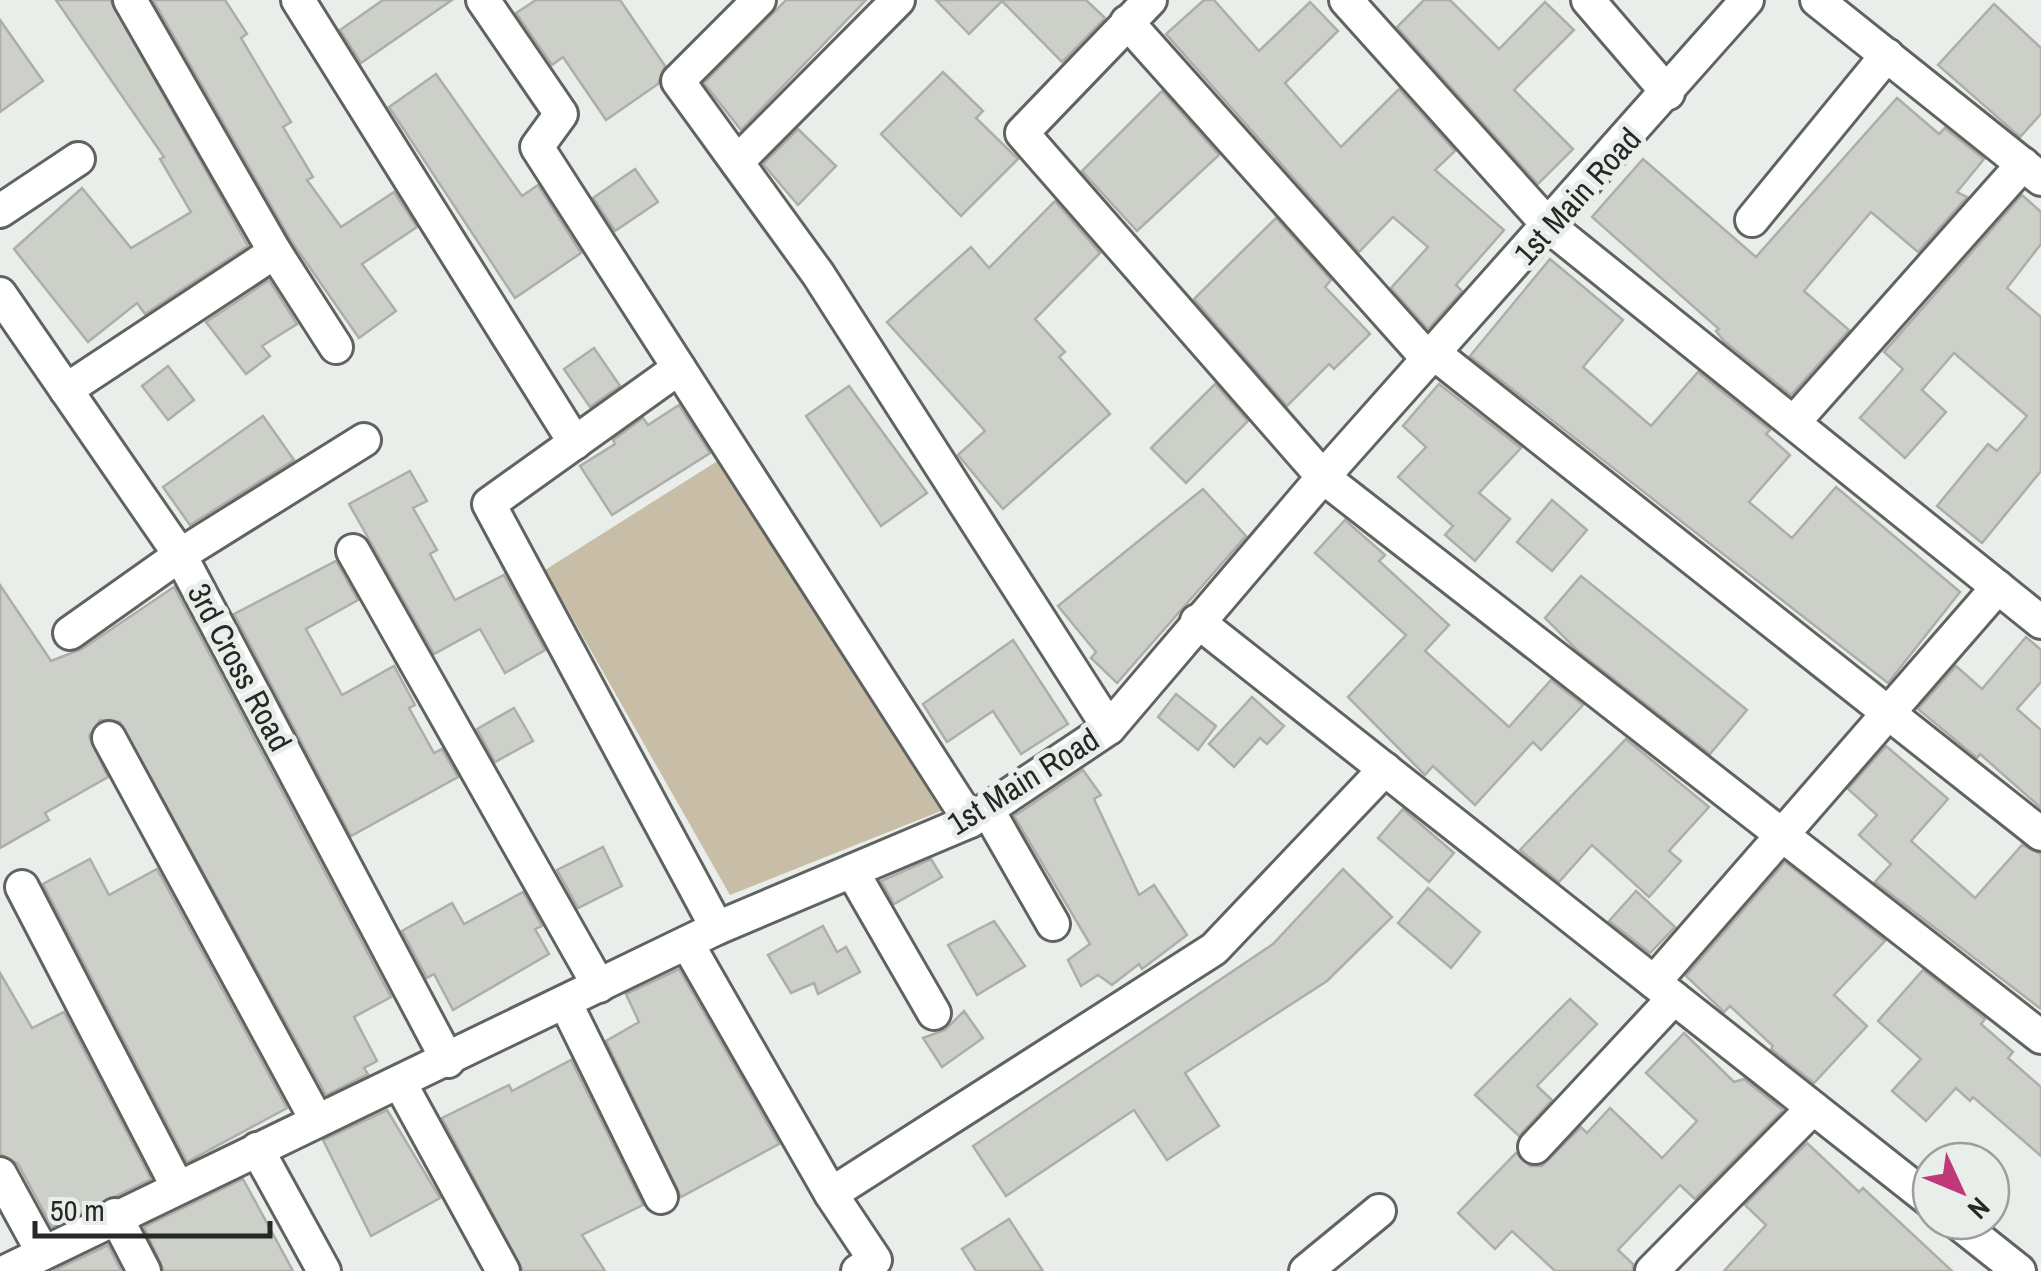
<svg xmlns="http://www.w3.org/2000/svg" width="2041" height="1271" font-family="'Archivo Narrow',sans-serif">
<rect width="100%" height="100%" fill="#eaeeea"/>
<path fill="#c8bda7" d="M719 460 941 811 730 895 545 570Z"/>
<g fill="#cdcfc9" stroke="#adaea9" stroke-width="2.5">
<path d="M56 0H110L248 246 145 314 137 303 88 342 14 249 82 188 131 248 191 212 160 159 164 157Z"/>
<path d="M153 0H225L247 34 241 38 291 122 283 127 313 177 307 180 341 227 394 192 417 227 362 264 396 311 359 338 292 242Z"/>
<path d="M383 0H452L361 63 340 30Z"/>
<path d="M536 0H620L665 66 658 84 606 120 563 57 552 65 516 13Z"/>
<path d="M786 0H866L741 130 704 83Z"/>
<path d="M936 0H1086L1105 18 1062 62 1002 1 969 34Z"/>
<path d="M1204 0H1214L1259 51 1310 2 1338 31 1285 83 1341 147 1399 89 1455 151 1435 170 1504 230 1456 285 1462 291 1428 329 1391 288 1428 247 1393 217 1359 252 1166 34Z"/>
<path d="M1424 0H1450L1499 49 1545 2 1574 30 1514 90 1573 149 1538 184 1397 27Z"/>
<path d="M1994 4 2041 48V114L2020 137 1938 65Z"/>
<path d="M0 20 43 81 0 112Z"/>
<path d="M943 72 983 111 976 118 1018 159 961 216 881 134Z"/>
<path d="M436 74 522 196 538 185 581 253 515 298 389 107Z"/>
<path d="M1162 91 1219 155 1137 231 1082 171Z"/>
<path d="M1897 98 1939 134 1945 128 1984 159 1957 192 1967 197 1918 252 1871 212 1804 291 1849 330 1791 395 1724 341 1716 331 1719 329 1592 217 1643 159 1756 257Z"/>
<path d="M798 129 836 166 798 205 763 164Z"/>
<path d="M635 169 658 202 615 231 593 198Z"/>
<path d="M2022 195 2041 212V244L2007 288 2041 317V471L1982 543 1937 506 1988 444 1997 451 2027 416 1954 353 1922 390 1946 412 1905 458 1860 418 1903 369 1884 352Z"/>
<path d="M1055 201 1100 253 1035 319 1065 352 1059 357 1110 414 1003 509 958 455 985 431 887 322 971 247 989 268Z"/>
<path d="M1276 218 1331 280 1325 287 1370 334 1334 369 1329 364 1287 406 1194 299Z"/>
<path d="M1550 259 1623 320 1583 367 1651 426 1698 372 1770 430 1766 434 1790 455 1749 502 1792 538 1836 487 1960 592 1888 683 1470 356Z"/>
<path d="M269 280 297 324 262 346 270 356 246 374 206 322Z"/>
<path d="M594 348 620 386 590 407 564 369Z"/>
<path d="M168 366 194 400 168 420 142 386Z"/>
<path d="M1215 384 1248 421 1186 483 1151 448Z"/>
<path d="M1439 384 1521 448 1479 493 1510 519 1475 561 1445 535 1453 526 1398 477 1426 447 1403 426Z"/>
<path d="M849 386 927 493 881 526 806 416Z"/>
<path d="M679 405 710 453 612 515 580 466 615 444 613 440 643 418 648 425Z"/>
<path d="M263 416 294 460 190 525 163 487Z"/>
<path d="M410 471 427 501 413 508 437 550 430 554 455 600 504 575 545 650 505 673 480 629 434 654 349 504Z"/>
<path d="M1203 489 1246 536 1117 683 1091 658 1096 652 1058 606Z"/>
<path d="M1552 500 1587 530 1552 571 1517 542Z"/>
<path d="M1345 520 1385 555 1379 561 1449 625 1425 651 1509 727 1551 680 1583 705 1541 750 1533 742 1475 805 1433 766 1425 775 1348 697 1406 635 1315 553Z"/>
<path d="M336 561 358 600 306 629 342 695 394 666 415 705 409 708 434 753 442 749 458 777 351 836 234 614Z"/>
<path d="M1581 576 1747 710 1710 754 1578 651 1545 618Z"/>
<path d="M0 585 51 661 82 649 174 587 391 997 354 1017 377 1061 364 1068 368 1074 326 1095 120 722 100 720 89 736 108 777 45 813 49 820 0 848Z"/>
<path d="M2026 637 2041 650V682L2017 709 2041 730V808L1980 754 1977 758 1918 709 1956 666 1982 689Z"/>
<path d="M1013 640 1068 724 1021 754 993 711 947 742 923 704Z"/>
<path d="M1176 694 1216 726 1198 750 1158 717Z"/>
<path d="M1252 697 1284 726 1267 744 1260 738 1234 767 1209 744Z"/>
<path d="M514 708 533 741 495 762 477 729Z"/>
<path d="M1626 739 1709 807 1669 851 1681 861 1649 897 1592 845 1559 882 1520 850Z"/>
<path d="M1886 746 1948 799 1911 841 1975 898 2022 845 2041 854V1009L1875 882 1891 864 1859 835 1877 815 1848 789Z"/>
<path d="M1083 770 1101 795 1094 799 1139 895 1154 885 1187 935 1142 969 1139 964 1112 985 1098 975 1081 986 1068 960 1090 944 1014 816Z"/>
<path d="M1403 809 1454 853 1429 882 1378 838Z"/>
<path d="M603 847 622 886 578 908 557 870Z"/>
<path d="M90 859 109 895 157 869 287 1108 187 1162 43 884Z"/>
<path d="M931 859 942 877 894 904 881 881Z"/>
<path d="M1785 862 1885 941 1834 995 1867 1026 1814 1083 1771 1049 1773 1046 1730 1006 1724 1012 1686 976Z"/>
<path d="M1343 869 1392 917 1327 981 1185 1073 1219 1126 1167 1160 1134 1110 1006 1196 973 1146 1273 944Z"/>
<path d="M1428 888 1480 932 1451 968 1398 923Z"/>
<path d="M1636 891 1675 927 1650 953 1609 921Z"/>
<path d="M523 892 542 926 535 929 549 954 453 1010 434 974 427 978 402 931 452 903 464 924Z"/>
<path d="M994 921 1025 966 977 995 948 945Z"/>
<path d="M823 926 837 952 846 947 860 972 818 994 814 983 791 993 768 955Z"/>
<path d="M679 969 779 1144 681 1197 606 1041 639 1022 626 994Z"/>
<path d="M1923 970 1985 1019 1981 1024 2013 1052 2008 1058 2041 1087V1156L1973 1097 1970 1101 1956 1088 1926 1121 1892 1091 1921 1059 1878 1021Z"/>
<path d="M0 973 32 1028 64 1012 151 1179 52 1227 18 1164 0 1154Z"/>
<path d="M1570 999 1597 1024 1537 1086 1552 1100 1519 1136 1475 1095Z"/>
<path d="M964 1011 983 1038 942 1067 923 1038 945 1030Z"/>
<path d="M1684 1033 1734 1082 1744 1079 1783 1110 1695 1199 1680 1185 1618 1250 1633 1264V1271H1555L1512 1231 1495 1249 1458 1213 1516 1153 1530 1166H1542L1581 1127 1587 1133 1610 1108 1662 1158 1697 1121 1646 1073Z"/>
<path d="M571 1060 643 1205 582 1235 605 1271H523L442 1118 509 1085 512 1091Z"/>
<path d="M387 1110 440 1198 371 1236 323 1140Z"/>
<path d="M1807 1143 1859 1192 1863 1188 1952 1271H1724L1766 1225 1745 1205Z"/>
<path d="M243 1179 293 1271H164L144 1227Z"/>
<path d="M1009 1219 1043 1271H976L962 1249Z"/>
<path d="M108 1245 121 1271H53Z"/>
</g>
<g fill="none" stroke-linecap="round" stroke-linejoin="round">
<g stroke="#606461" stroke-width="38">
<g id="street">
<path d="M130 0 275 252 336 347"/>
<path d="M298 0 575 443"/>
<path d="M483 0 561 114 537 147 970 821"/>
<path d="M759 0 678 81 818 274 1109 728"/>
<path d="M1150 0 1022 133 1323 477 2041 1037"/>
<path d="M1346 0 1550 227 2041 622"/>
<path d="M1588 0 1668 93"/>
<path d="M1817 0 2041 179"/>
<path d="M1127 22 1429 360"/>
<path d="M737 162 898 0"/>
<path d="M0 211 78 159"/>
<path d="M1752 220 1887 55"/>
<path d="M0 294 180 555 448 1061"/>
<path d="M1435 354 2041 834"/>
<path d="M679 368 489 504 717 928"/>
<path d="M66 390 275 252"/>
<path d="M1794 422 2023 164"/>
<path d="M353 551 599 986"/>
<path d="M1197 621 1931 1201"/>
<path d="M70 633 180 555 364 440"/>
<path d="M109 738 317 1121"/>
<path d="M987 809 1053 924"/>
<path d="M852 871 934 1013"/>
<path d="M22 887 177 1186"/>
<path d="M687 943 831 1194 875 1260 858 1271"/>
<path d="M1654 982 1998 587"/>
<path d="M565 1002 661 1197"/>
<path d="M400 1083 503 1271"/>
<path d="M1535 1147 1674 998"/>
<path d="M257 1149 324 1271"/>
<path d="M0 1174 42 1251"/>
<path d="M831 1194 1214 949 1385 769"/>
<path d="M115 1215 144 1271"/>
<path d="M1956 1221 2019 1271"/>
<path d="M7 1271 717 928 970 821 1109 728 1323 477 1747 0"/>
<path d="M1306 1271 1379 1211"/>
<path d="M1652 1271 1813 1108"/>
</g>
</g>
<use href="#street" stroke="#fff" stroke-width="32"/>
</g>
<g text-anchor="middle" dominant-baseline="central" stroke-width="10" stroke-linejoin="round" paint-order="stroke">
<g font-size="32" fill="#262826" stroke="#eaeeea">
<text transform="translate(1577 196) rotate(-48)">1st Main Road</text>
<text transform="translate(240 667) rotate(62)">3rd Cross Road</text>
<text transform="translate(1023 781) rotate(-32)">1st Main Road</text>
</g>
</g>
<g transform="translate(1961 1191) rotate(134)"><circle r="48" fill="#eaeeea" stroke="#9c9f9c" stroke-width="2.5"/>
<path d="M0-8L18 38L0 25L-18 38Z" fill="#bf3979"/>
<text y="-15" font-size="28" font-weight="bold" text-anchor="middle" fill="#262826">N</text>
</g>
<path d="M35 1221v15h235v-15" fill="none" stroke="#262826" stroke-width="5"/>
<text x="50" y="1221" font-size="30" fill="#262826" stroke="#eaeeea" stroke-width="8" paint-order="stroke">50 m</text>
</svg>
